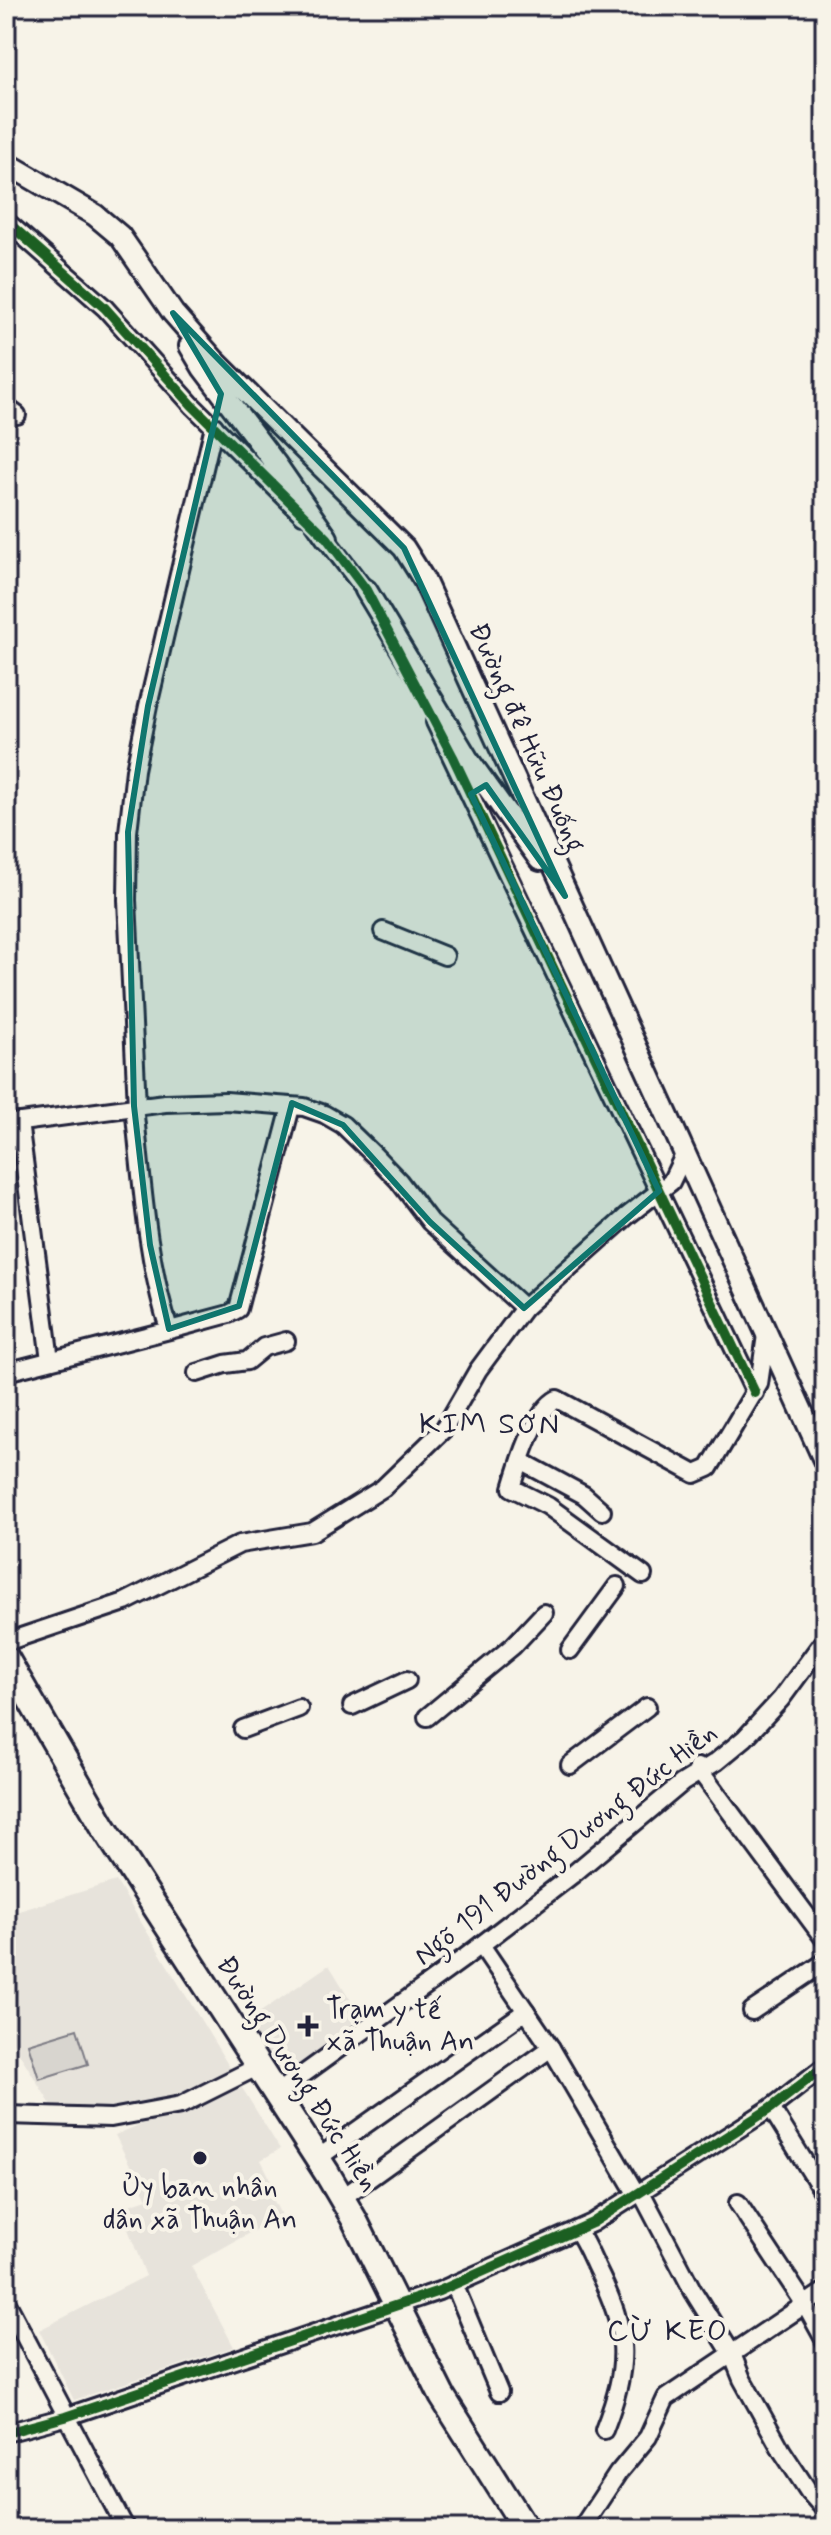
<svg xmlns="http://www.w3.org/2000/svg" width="831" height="2535" font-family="Mynerve,sans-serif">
<rect width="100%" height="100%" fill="#f7f3e8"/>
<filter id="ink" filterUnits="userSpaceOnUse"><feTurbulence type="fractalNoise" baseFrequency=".0125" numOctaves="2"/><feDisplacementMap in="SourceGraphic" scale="16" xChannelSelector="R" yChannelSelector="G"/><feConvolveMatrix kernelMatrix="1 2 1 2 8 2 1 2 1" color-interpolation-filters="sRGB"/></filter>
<g filter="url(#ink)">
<g fill="#e7e3db">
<path d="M116 1881 233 2073 144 2111 101 2114 53 2108 6 2032V1915Z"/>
<path d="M329 1965 369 2030 286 2088 246 2022Z"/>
<path d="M239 2083 280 2149 261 2160 273 2184 267 2187 281 2215 191 2266 234 2347 74 2400 39 2330 146 2276 120 2208 147 2199 115 2135Z"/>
</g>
<path fill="#d8d5cf" stroke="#7d7c85" stroke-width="2" d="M77 2029 88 2064 39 2079 28 2044Z"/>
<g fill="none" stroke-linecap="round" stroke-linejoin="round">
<g stroke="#22223b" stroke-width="22">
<g id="minor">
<path d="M6 221 105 308 192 405 303 515"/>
<path d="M6 407 17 415"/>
<path d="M320 531 371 598"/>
<path d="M435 722 755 1393"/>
<path d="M383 931 445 956"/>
<path d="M134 1106C142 1180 146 1257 169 1329"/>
<path d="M137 1106 127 900 128 832 135 770 148 706 214 426"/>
<path d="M19 1122 50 1360"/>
<path d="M6 1124 165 1103 226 1101 304 1107 324 1114 343 1125 375 1156 399 1181 430 1222 524 1308"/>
<path d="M6 1372 181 1327 229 1314 238 1309 291 1107"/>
<path d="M197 1373 225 1364 247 1361 264 1347 286 1341"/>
<path d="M521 1461 584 1495 602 1511"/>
<path d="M643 1575 548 1506 512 1488C519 1464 535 1410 557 1399L695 1474 709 1468 759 1384 766 1335"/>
<path d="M6 1642 125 1602 240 1544 312 1532 383 1488 444 1429 478 1370 524 1308 627 1216 671 1182 684 1155"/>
<path d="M570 1650 617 1586"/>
<path d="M352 1706 407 1680"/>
<path d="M427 1717 513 1646 544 1613"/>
<path d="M243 1729 299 1708"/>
<path d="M570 1765 647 1707"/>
<path d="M697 1767 825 1940"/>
<path d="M481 1945 551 2048 637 2195"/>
<path d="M752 2011 825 1962"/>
<path d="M276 2094 464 1958 572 1875 682 1783 716 1762 745 1738 781 1699 825 1639"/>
<path d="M771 2108 825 2195"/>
<path d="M6 2115 111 2118 181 2105 257 2067"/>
<path d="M318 2158 526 2011"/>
<path d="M641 2192 693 2291 732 2354 742 2379 782 2451 809 2492 825 2510"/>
<path d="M342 2198 551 2048"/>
<path d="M738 2203 804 2303 825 2341"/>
<path d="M577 2230C585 2241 591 2256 597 2269 629 2333 630 2363 604 2430"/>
<path d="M454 2284 499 2392"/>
<path d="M6 2301 126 2529"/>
<path d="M6 2433 65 2417 439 2291 592 2223 771 2108 825 2066"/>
<path d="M581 2529 618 2473 648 2437 666 2398 825 2291"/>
</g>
</g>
<g stroke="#22223b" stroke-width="26">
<g id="major">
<path d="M6 163 95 215 120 236 173 313 215 361 404 548 424 580 825 1462"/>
<path d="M190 346 203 368 275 463 327 538"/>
<path d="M366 590 467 758 540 860"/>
</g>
</g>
<g stroke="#22223b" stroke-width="30">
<path id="highway" d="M6 1658 103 1826 327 2173 354 2219 442 2396 526 2529"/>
</g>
<use href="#minor" stroke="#f7f3e8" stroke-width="16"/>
<use href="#major" stroke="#f7f3e8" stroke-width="20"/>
<use href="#highway" stroke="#f7f3e8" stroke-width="24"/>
<g stroke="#f7f3e8" stroke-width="15">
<g id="cycleway">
<path d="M6 221 105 308 192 405 327 538 366 590 453 757 755 1393"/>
<path d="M6 2433 65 2417 439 2291 592 2223 771 2108 825 2066"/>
</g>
</g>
<use href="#cycleway" stroke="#1b5e20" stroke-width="10"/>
</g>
</g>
<path fill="#0f766e" fill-opacity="0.2" stroke="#0f766e" stroke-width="6" stroke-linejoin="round" d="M173 313 404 548 565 896 486 785 471 794 659 1191 524 1308 430 1222 343 1125 292 1103 239 1306 169 1329 150 1245 134 1106 128 832 148 706 221 394Z"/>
<g fill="#22223b" stroke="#f7f3e8" stroke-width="3">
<path d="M304 2014h8v8h8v8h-8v8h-8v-8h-8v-8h8z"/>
<circle cx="200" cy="2158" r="8"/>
</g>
<g text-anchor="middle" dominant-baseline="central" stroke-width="8" stroke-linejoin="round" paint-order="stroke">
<g font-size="28" fill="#22223b" stroke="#f7f3e8">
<text transform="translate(526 738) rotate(66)">Đường đê Hữu Đuống</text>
<text transform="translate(566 1845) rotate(-38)">Ngõ 191 Đường Dương Đức Hiền</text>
<text transform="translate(297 2074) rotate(57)">Đường Dương Đức Hiền</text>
</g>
<g font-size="28" fill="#22223b" stroke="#f7f3e8" text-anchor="start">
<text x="326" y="2010">Trạm y tế<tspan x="326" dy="32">xã Thuận An</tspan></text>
<text x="200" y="2188" text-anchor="middle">Ủy ban nhân<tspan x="200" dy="32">dân xã Thuận An</tspan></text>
</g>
<g font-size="30" letter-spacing="2" fill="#22223b" stroke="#f7f3e8">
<text x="490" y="1424">KIM SƠN</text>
<text x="668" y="2331">CỪ KEO</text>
</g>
</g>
<rect width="831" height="2535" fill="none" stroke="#f7f3e8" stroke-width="32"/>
<rect x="16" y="16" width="799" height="2503" fill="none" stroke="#22223b" stroke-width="3" filter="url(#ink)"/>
</svg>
